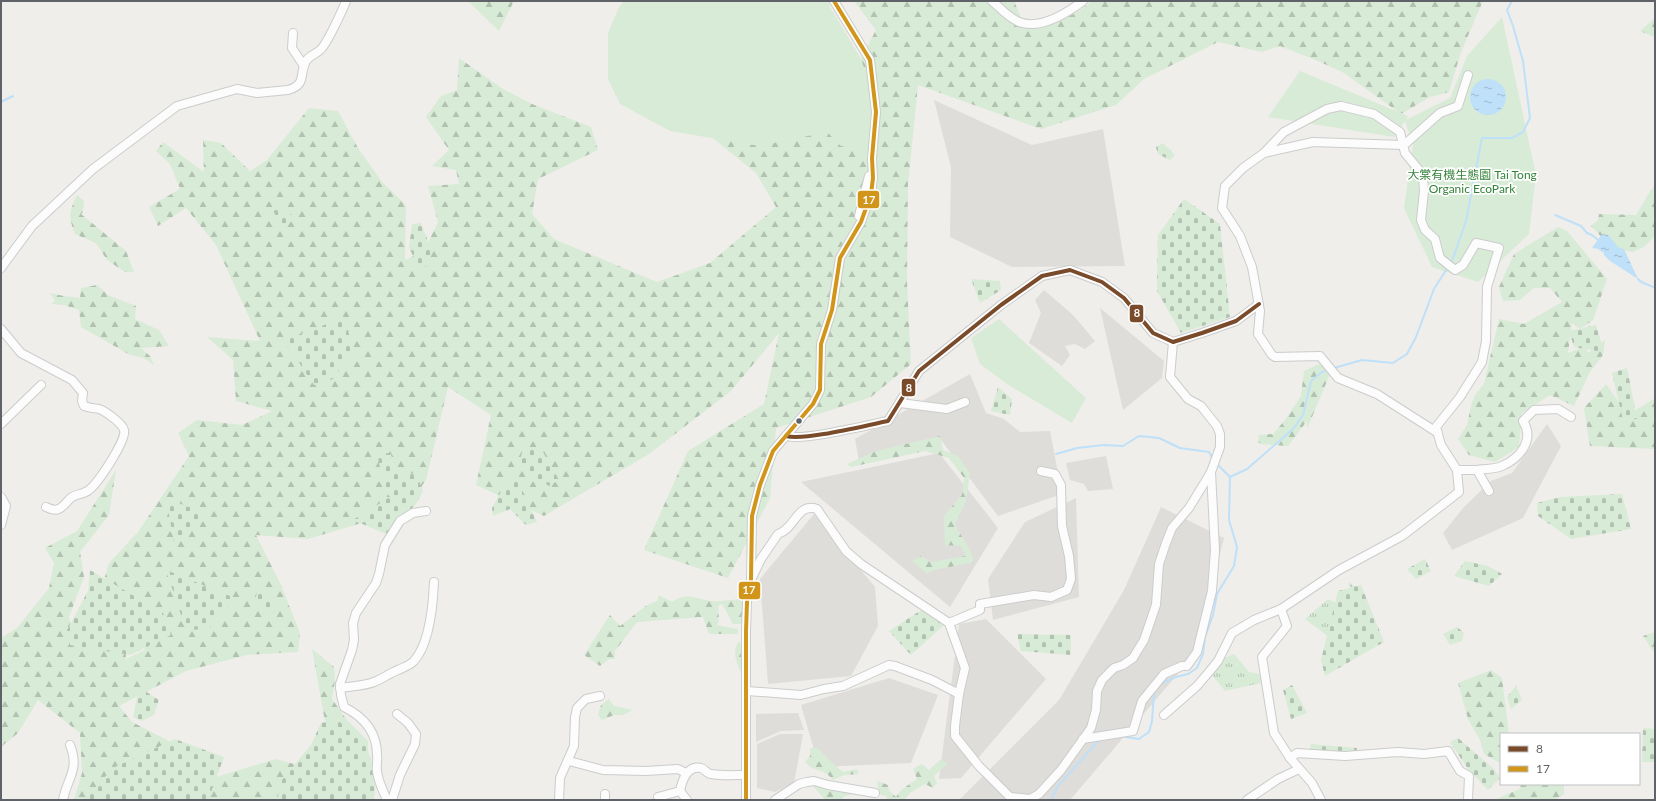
<svg xmlns="http://www.w3.org/2000/svg" width="1656" height="801" font-family="Lato,'Noto Sans TC',sans-serif">
<defs>
<pattern id="grass-tufts" width="24" height="20" patternUnits="userSpaceOnUse"><rect width="24" height="20" fill="#d8ebd6"/><path d="M3 7l-1-3M5 7V3M7 7l1-3M15 17l-1-3M17 17v-4M19 17l1-3" fill="none" stroke="#b2c2b1"/></pattern>
<pattern id="forest-firs" width="22" height="20" patternUnits="userSpaceOnUse"><rect width="22" height="20" fill="#d8ebd6"/><path d="M5 1l3.5 6h-7zM16 11l3.5 6h-7z" fill="#b2c2b1"/></pattern>
<pattern id="cemetery-stones" width="16" height="16" patternUnits="userSpaceOnUse"><rect width="16" height="16" fill="#d8ebd6"/><path d="M2 7V4a2 2 0 0 1 4 0v3zM10 15v-3a2 2 0 0 1 4 0v3z" fill="#b2c2b1"/></pattern>
<pattern id="water-ripples" width="26" height="14" patternUnits="userSpaceOnUse"><rect width="26" height="14" fill="#bfe0f9"/><path d="M2 4q2-2 4 0t4 0M15 11q2-2 4 0t4 0" fill="none" stroke="#9eb9cd"/></pattern>
</defs>
<rect width="100%" height="100%" fill="#efeeea"/>
<g fill="#dfddda">
<path d="M934 100 1032 145 1103 129 1125 266 1012 267 950 237 951 167Z"/>
<path d="M1044 290 1073 315 1095 341 1085 349 1075 344 1065 346 1070 355 1062 366 1029 343 1041 313 1035 300Z"/>
<path d="M1100 308 1164 361 1162 378 1123 410Z"/>
<path d="M970 374 986 413 1004 419 1020 432 1050 431 1062 494 998 516 941 440 859 461 855 439Z"/>
<path d="M1547 424 1561 446 1523 518 1452 550 1443 533 1464 507 1491 481 1512 473Z"/>
<path d="M939 453 998 528 950 607 801 482Z"/>
<path d="M1106 456 1113 489 1088 491 1084 484 1070 480 1066 463Z"/>
<path d="M1076 498 1079 597 993 620 988 579 1025 522Z"/>
<path d="M1161 507 1224 538 1194 655 1070 800H959L1059 700 1124 590Z"/>
<path d="M814 514 875 587 878 626 851 676 768 684 760 579Z"/>
<path d="M986 619 1046 679 961 778 939 779 959 624Z"/>
<path d="M889 678 938 695 911 763 819 767 801 705Z"/>
<path d="M798 713 804 730 781 731 756 742V714Z"/>
<path d="M780 734H803L794 783 775 792 757 788V744Z"/>
</g>
<g fill="url(#grass-tufts)">
<path d="M1349 583 1361 590 1333 640 1305 619 1328 599 1340 605 1352 598Z"/>
<path d="M1234 654 1249 672 1260 674 1261 683 1225 691 1212 675 1225 658Z"/>
</g>
<g fill="url(#forest-firs)">
<path d="M468 1H514L499 31Z"/>
<path d="M854 1H1014L1025 27C1029 27 1034 28 1038 27 1051 25 1083 12 1091 1H1483L1461 52 1449 92 1430 97 1401 114 1344 73 1318 61 1280 46 1262 52 1218 42 1144 79 1116 105 1041 129 918 85 908 184 907 282 911 364 871 397 776 428 770 498 728 578 644 550 688 451 764 404 779 333 731 391 649 454 544 516 476 485 491 415 448 387 426 480 405 510 308 539 256 535 281 585 300 633 298 652 247 655 186 671 119 706 132 722 169 741 152 769 170 783 203 749 216 777 276 759 305 767 333 748 324 716 312 649 334 667 335 680 332 699 347 720 368 741V764L373 800H74L82 773 80 733 38 700 18 733 1 747V638L17 628 49 588 54 563 45 548 77 531 116 470 109 515 80 552 84 577 69 617 72 633 125 638 126 659 145 650 135 631 98 600 109 563 138 532 189 456 178 433 197 420 242 425 272 411 236 401 233 360 207 337 260 341 216 245 186 208 158 226 149 207 180 189 170 164 156 151 163 142 204 172 203 140 221 143 250 171 267 160 309 108 338 111 358 148 382 182 406 205 405 260 424 251 438 222 428 186 459 184 456 170 432 166 449 150 426 117 441 96 457 90 459 58 503 89 532 104 591 127 598 150 538 179 532 214 554 239 657 282 710 263 776 207 756 173 688 118 851 77 876 30Z"/>
<path d="M1655 18V37L1640 31Z"/>
<path d="M1655 186V236L1644 247 1633 252 1612 248 1591 226 1598 220 1599 214 1636 215 1651 190Z"/>
<path d="M77 195 84 201 83 212 81 214 126 251 134 272H125L107 260 96 243 75 234C68 215 69 213 77 195Z"/>
<path d="M1558 227 1567 231 1607 279 1593 320 1580 329 1572 323 1568 353 1585 346 1588 353 1605 340 1603 355 1590 372 1574 406 1550 395 1522 413 1519 447 1495 462 1469 455 1458 439 1467 425 1471 406 1475 395 1484 384 1499 319 1524 324 1562 302 1550 288H1534L1520 300 1503 301 1499 287 1514 254Z"/>
<path d="M97 285 108 295 136 306 135 319 159 330 169 346 141 348 150 356 154 365 144 358 130 355 81 327 79 310 64 305 51 304 55 301 50 293 64 296 80 298 81 288Z"/>
<path d="M1321 363 1330 374 1307 429V421L1288 446 1261 444 1258 442 1259 435 1273 434 1285 420 1301 396 1304 371Z"/>
<path d="M1606 384 1628 415 1655 398V449L1590 446 1584 408Z"/>
<path d="M940 436 943 450 958 456 970 473 966 501 955 525 971 552 974 562 934 570 927 574 912 561 921 556 931 562 966 556 961 546 945 545 944 516 962 495 964 478 949 458 925 451 851 467 847 464 876 451Z"/>
<path d="M659 595 672 602C688 591 695 599 712 601 723 602 735 599 745 599L742 612 743 624H733L722 604 718 606 719 621 717 625 738 629V634H709L703 617 637 622 615 651V659H609L600 666 584 655 610 615 620 626 647 605 657 601Z"/>
<path d="M1655 632V654L1643 636Z"/>
<path d="M739 641 745 654 742 674C737 664 731 652 739 641Z"/>
<path d="M1491 670 1502 678 1509 734H1501L1500 763 1484 754 1480 740 1468 719 1458 683Z"/>
<path d="M609 699 614 706 633 710 623 715H614L602 720 598 715 601 705Z"/>
<path d="M810 748H818L827 758 843 772 857 769 859 774 844 775 833 780C823 767 814 773 805 762L810 756Z"/>
<path d="M940 760 948 763 934 776 937 783 933 788 925 784 910 793 904 800H888L886 796 875 794 879 793 877 781 888 785 889 790 896 797 901 790 917 779 913 769 922 764 929 770Z"/>
<path d="M813 784 822 786 820 788 831 791 832 788 854 793 843 797V800H825L813 786Z"/>
<path d="M1521 784H1564V794L1555 800H1494L1520 789Z"/>
</g>
<g fill="url(#cemetery-stones)">
<path d="M1163 143 1175 155 1170 160 1158 154 1156 147Z"/>
<path d="M1184 199 1220 224 1230 317 1181 333 1157 291 1158 235Z"/>
<path d="M278 205 296 218 283 227 273 211Z"/>
<path d="M421 223C427 239 438 258 421 271L409 248 412 224Z"/>
<path d="M971 279 1000 281 1001 290 980 303Z"/>
<path d="M346 317 352 353 333 379 314 385 284 340Z"/>
<path d="M1596 325 1604 352 1574 347 1569 331Z"/>
<path d="M1627 368 1637 419 1623 420 1612 373Z"/>
<path d="M998 387 1012 399 1010 415 991 411Z"/>
<path d="M524 447 543 452 559 480 549 486 518 465Z"/>
<path d="M390 453 400 475 416 473 423 491 416 504 386 534 353 520 390 497 385 490 377 454Z"/>
<path d="M516 477 537 522 526 525 510 509 493 516 492 508 506 482Z"/>
<path d="M1622 494 1631 529 1571 539 1538 516 1537 503 1560 497Z"/>
<path d="M166 498 204 513 174 542Z"/>
<path d="M1425 559 1431 571 1416 579 1407 569Z"/>
<path d="M1465 561 1488 566 1502 574 1489 586 1454 576Z"/>
<path d="M90 570 163 613 171 635 130 655 70 645 67 630 88 591Z"/>
<path d="M166 570 235 598 209 629 186 630Z"/>
<path d="M1361 585 1384 642 1325 676 1321 660 1338 591Z"/>
<path d="M258 589 275 603 274 614 254 604Z"/>
<path d="M923 609 935 615 943 626 911 655 889 631Z"/>
<path d="M1457 627 1464 633 1462 641 1450 645 1443 634Z"/>
<path d="M1017 634 1071 635V655L1021 651Z"/>
<path d="M1292 685 1307 713 1291 719 1283 690Z"/>
<path d="M1516 686 1522 700 1511 709 1507 697Z"/>
<path d="M142 689 159 700 154 715 142 721 133 717 138 692Z"/>
<path d="M337 720 365 742 376 775 374 800H277L282 780 311 745 321 723Z"/>
<path d="M1643 728 1655 729V762H1642Z"/>
<path d="M1458 738 1494 769 1500 778 1488 790 1468 769 1450 742Z"/>
<path d="M175 739 224 757 208 800H84L113 768Z"/>
<path d="M1311 744 1357 748 1356 753 1309 752Z"/>
</g>
<g fill="#d8ebd6">
<path d="M624 1H829L830 7 860 57 867 75V151L841 146 827 132 759 146 670 131 620 104 608 79V33L619 7Z"/>
<path d="M1502 17 1536 175 1529 234 1478 282 1432 267 1404 208 1413 145 1405 121 1394 137 1268 117 1300 71 1408 116 1406 120 1450 98 1467 56Z"/>
<path d="M999 319 1086 398 1072 423 1010 386 980 364 971 338Z"/>
</g>
<g fill="url(#water-ripples)">
<circle cx="1488" cy="97" r="18"/>
<path d="M1602 234 1608 235 1619 248 1624 249 1638 279 1610 261 1604 255V253L1598 249 1592 248Z"/>
</g>
<g fill="none" stroke-linecap="round" stroke-linejoin="round">
<g stroke="#bfe0f9" stroke-width="2">
<path d="M1 102 13 96"/>
<path d="M1555 215 1581 226 1587 233 1592 235 1598 240"/>
<path d="M1451 264 1466 221 1482 138H1512L1523 132 1530 118 1523 61 1513 26 1507 10 1512 1"/>
<path d="M1638 279C1643 285 1649 284 1655 288"/>
<path d="M1334 368 1362 360 1393 363 1407 354 1416 337 1434 289 1448 267"/>
<path d="M1056 454 1077 448 1104 445 1123 446 1139 436 1159 438 1180 448 1209 452 1213 459"/>
<path d="M1230 477 1247 469 1293 429 1303 415 1311 381 1322 372 1328 370"/>
<path d="M1160 684 1176 677 1188 674 1197 668 1203 654 1205 637 1213 615 1217 594 1234 566 1237 547 1229 520 1230 477 1217 464"/>
<path d="M1119 736 1139 739 1149 732 1152 721 1154 692"/>
<path d="M1051 800 1058 786 1100 739"/>
</g>
<g stroke="#cbcccc" stroke-width="10">
<g id="street">
<path d="M992 1C1000 8 1009 18 1019 22 1040 30 1067 13 1083 1"/>
<path d="M293 33 292 48 304 66"/>
<path d="M859 216 869 176"/>
<path d="M1 268 32 226 93 169 177 106 237 89 257 93 288 90C307 85 299 73 306 61 309 56 316 54 320 50 326 46 343 9 346 1"/>
<path d="M1 329 21 353 72 380 83 393 82 401 84 406C90 408 93 408 99 409 105 411 122 423 124 430 127 440 98 483 89 490 84 494 77 494 72 497 64 503 61 515 46 507"/>
<path d="M900 403 947 409 965 402"/>
<path d="M1 424 41 385"/>
<path d="M1438 433 1377 394 1338 378 1320 356 1275 357 1272 355 1258 334 1260 311 1252 267 1240 236 1222 208 1225 186 1243 168 1264 153 1313 142 1404 145 1440 113 1458 106 1468 75"/>
<path d="M786 436C805 441 867 425 888 421L919 371 1001 305 1042 276 1070 270 1102 282 1124 298 1153 333 1173 342 1202 333 1236 321 1259 304"/>
<path d="M1457 470H1477L1489 491"/>
<path d="M1477 470C1485 469 1495 469 1502 466 1520 458 1535 440 1523 421L1534 410 1558 409 1571 417"/>
<path d="M1 497 6 506 1 525"/>
<path d="M751 580 761 559 778 534C795 529 797 502 817 509L846 551 861 564 949 623 965 668 959 694 955 726V736L979 766 1010 797 1030 799 1039 794 1061 770 1091 728 1096 710 1097 691 1102 680 1114 668 1123 665 1133 658 1144 640 1156 605 1159 564 1166 543 1172 528 1189 508 1211 472 1220 447V434L1217 426 1201 406 1188 399 1170 377 1173 342"/>
<path d="M1281 609 1287 626 1262 657 1274 733 1290 758 1312 783 1321 800"/>
<path d="M949 623 980 610V604L1034 595 1051 597 1067 590 1071 579 1069 556 1062 526 1061 485 1055 474 1041 471"/>
<path d="M340 688C351 686 364 686 374 682 382 679 390 673 398 670 404 667 409 666 414 661 430 643 433 605 434 582"/>
<path d="M747 691 801 695 824 689 843 686 889 665 895 666 932 680 959 694"/>
<path d="M1164 715 1197 686 1209 672 1218 661 1232 633 1254 620 1281 609 1339 570 1402 536 1459 492 1457 470 1441 445 1436 427 1460 397 1482 362 1486 341 1487 287 1499 248 1476 243 1463 265 1455 270 1440 258 1435 239 1425 230 1421 220 1424 191 1423 175 1405 153 1400 132 1374 114 1341 106 1327 109 1284 132 1264 153"/>
<path d="M1083 739 1133 731 1142 701 1164 674 1182 666H1187L1197 652 1212 591 1215 550 1211 472"/>
<path d="M1290 758 1297 753 1345 756 1398 752 1424 754 1448 751 1460 771 1469 776 1468 800"/>
<path d="M569 761 603 770 646 771 678 769 686 773"/>
<path d="M680 791C682 781 687 765 701 768 705 769 707 774 711 774 722 776 735 775 746 775"/>
<path d="M605 794V800"/>
<path d="M658 797 680 791 687 800"/>
<path d="M63 800C67 778 80 770 70 745"/>
<path d="M387 800C383 791 378 781 377 771 376 766 378 760 377 755 377 732 364 717 344 707L341 695 340 684 352 650 354 640 353 623 356 613 376 583 379 574 385 545 400 521 413 513 426 511"/>
<path d="M392 800 400 775 415 744 416 734 408 723 397 714"/>
<path d="M559 800 560 778 574 746 575 717 577 708 586 699 600 696"/>
<path d="M746 800V631L747 602 751 580 752 516 760 485 773 451 813 404 820 390 821 344 832 310 840 258 861 222 871 194 873 178 872 158 876 112 870 60 834 1"/>
<path d="M775 800 799 784 807 782 814 781 828 785 875 793"/>
<path d="M1247 800 1278 779 1299 769"/>
</g>
</g>
<use href="#street" stroke="#fdfcfc" stroke-width="8"/>
<g stroke="#fff" stroke-width="7">
<path id="bus-1" d="M786 436C805 441 867 425 888 421L919 371 1001 305 1042 276 1070 270 1102 282 1124 298 1153 333 1173 342 1202 333 1236 321 1259 304"/>
</g>
<g stroke="#fff" stroke-width="7">
<path id="bus-2" d="M746 800V631L747 602 751 580 752 516 760 485 773 451 813 404 820 390 821 344 832 310 840 258 861 222 871 194 873 178 872 158 876 112 870 60 834 1"/>
</g>
<use href="#bus-1" stroke="#7a4b2a" stroke-width="4"/>
<use href="#bus-2" stroke="#d1951a" stroke-width="4"/>
</g>
<circle fill="#5f6368" stroke="#fff" stroke-width="1.5" cx="799" cy="421" r="3.5"/>
<g text-anchor="middle" dominant-baseline="central" stroke-width="3.5" stroke-linejoin="round" paint-order="stroke">
<g font-size="12" fill="#348238" stroke="#fff">
<text x="1472" y="174">大棠有機生態園 Tai Tong<tspan x="1472" dy="14">Organic EcoPark</tspan></text>
</g>
</g>
<g stroke="#fff" stroke-width="1.5">
<rect x="857" y="190" width="23" height="19" rx="4" fill="#d1951a"/>
<rect x="1129" y="304" width="15" height="19" rx="4" fill="#7a4b2a"/>
<rect x="901" y="378" width="15" height="19" rx="4" fill="#7a4b2a"/>
<rect x="738" y="581" width="23" height="19" rx="4" fill="#d1951a"/>
</g>
<g font-size="11" text-anchor="middle" font-weight="bold" fill="#fff">
<text x="869" y="204">17</text>
<text x="1137" y="317">8</text>
<text x="909" y="392">8</text>
<text x="749" y="594">17</text>
</g>
<rect width="1656" height="801" fill="none" stroke="#5f6368" stroke-width="4"/>
<rect x="1500" y="733" width="140" height="52" fill="#ffffff" stroke="#bfc1c3"/>
<rect x="1508" y="746" width="20" height="6" fill="#7a4b2a" stroke="#bfc1c3"/>
<text x="1536" y="753" font-size="12" fill="#5f6368">8</text>
<rect x="1508" y="766" width="20" height="6" fill="#d1951a" stroke="#bfc1c3"/>
<text x="1536" y="773" font-size="12" fill="#5f6368">17</text>
</svg>
